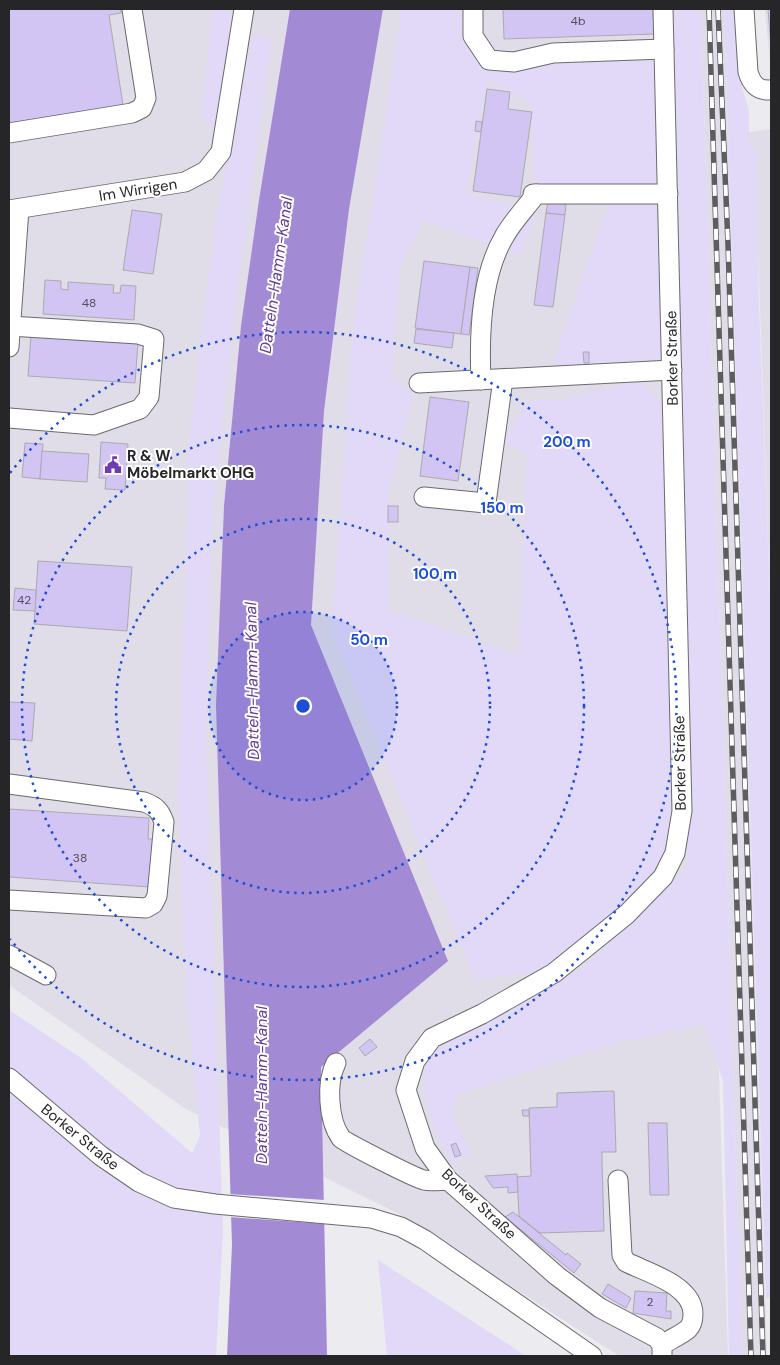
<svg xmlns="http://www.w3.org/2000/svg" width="780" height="1365" font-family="'DM Sans',sans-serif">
<rect width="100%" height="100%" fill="#ecebef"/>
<g fill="#e0dde9">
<path d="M9 9H685L728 1356H619L399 1214 186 1109 9 985Z"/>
<path d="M701 9H724L767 1356H742Z"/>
<path d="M765 9H771V74Z"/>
<path d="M771 129V624L756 191V148H749V132Z"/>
</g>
<g fill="#e1d9f7">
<path d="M213 9H233L216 128 201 118Z"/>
<path d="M402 9H463L461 29 532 64 656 58 666 357 550 372 615 184 535 186 531 102 488 80 465 193 536 212 520 255 422 220 400 268 392 378 413 394 389 492 388 610 519 655 527 454 503 441 530 400H563L638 381 667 407 675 826 658 874 602 928 539 972 475 979 332 631 353 329Z"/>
<path d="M673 9H701L742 1356H729L723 1081 705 1023 617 1043 456 1094 453 1118 471 1153 452 1164C439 1139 414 1086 428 1059 430 1053 435 1048 439 1043L581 969 654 902 687 868Z"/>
<path d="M724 9H735L742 87 749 110V147L756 148 759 305 771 624V1298H766Z"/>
<path d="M253 35 272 39 235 306 213 513 206 731 223 1232 216 1356H9V1010L81 1058 192 1153 200 1136 186 989 178 790 189 492 187 459 216 219Z"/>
<path d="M378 1260 526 1356H387Z"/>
</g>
<path fill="#a38ad5" d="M290 9H383L349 209 324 411 311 625 448 961 321 1067 327 1356H227L232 1245 216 705 224 506 241 326 259 200Z"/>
<path fill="#ecebef" d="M228 1194 325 1200 326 1224 229 1217Z"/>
<g fill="#d2c4f3" stroke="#abaaae">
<path d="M9 9H121V13L109 15 123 105 9 123Z"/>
<path d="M503 9H653L654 34 504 39Z"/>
<path d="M768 9H771V47Z"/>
<path d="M487 89 510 92 508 109 532 112 520 197 473 191Z"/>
<path d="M476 121 482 122 481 132 475 131Z"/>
<path d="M548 202 566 204 565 215 546 213Z"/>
<path d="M132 210 162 214 153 274 123 270Z"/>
<path d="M546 213 565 215 553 307 534 305Z"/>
<path d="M424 261 470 267 461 334 415 328Z"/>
<path d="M470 267 478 268 469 335 461 334Z"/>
<path d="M45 280 61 281V289L68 290V282L114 285 113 293H120L121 285 136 286 134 320 43 314Z"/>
<path d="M416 329 454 333 452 348 414 343Z"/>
<path d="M31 336 138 343 135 383 28 376Z"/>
<path d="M583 352H589V363H584Z"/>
<path d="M430 397 469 402 458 481 420 476Z"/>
<path d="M101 442 128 444 125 490 105 489 106 478H99Z"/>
<path d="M25 443 43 444 40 479 22 477Z"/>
<path d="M42 451 89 454 87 482 40 479Z"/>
<rect x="388" y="506" width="10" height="16"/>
<path d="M38 561 132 567 127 631 34 624Z"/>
<path d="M15 588 36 590 35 611 13 610Z"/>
<path d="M9 702 35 703 32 741 9 739Z"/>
<path d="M9 809 149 818 148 839H154L150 887 9 877Z"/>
<path d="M370 1039 377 1047 365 1056 359 1048Z"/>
<path d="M614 1091 616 1152H602V1162L604 1231 540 1233 519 1216 517 1177 531 1176 529 1108 557 1107V1093Z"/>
<path d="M522 1110H529V1116H523Z"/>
<path d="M648 1123H667L669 1195H650Z"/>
<path d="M456 1143 461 1155 455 1157 451 1145Z"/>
<path d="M517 1174 518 1192 508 1193V1187L493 1188 485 1176Z"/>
<path d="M513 1212 566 1255 567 1253 581 1264 574 1273 505 1217Z"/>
<path d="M608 1284 631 1298 626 1308 602 1294Z"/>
<path d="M635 1291 667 1293 666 1311H671V1319L633 1313Z"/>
</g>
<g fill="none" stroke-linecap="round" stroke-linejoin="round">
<g stroke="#6b6a6e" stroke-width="21">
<g id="minor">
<path d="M473 9V36L489 60 514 62 553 53 664 49"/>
<path d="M744 9 748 72C752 85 758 91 771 90"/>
<path d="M9 133 132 113 142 108 146 98 132 9"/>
<path d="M533 194H668"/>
<path d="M9 210 185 182 206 171 221 152 244 9"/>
<path d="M9 347 19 209"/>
<path d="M481 380C479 336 481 276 504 237 512 222 526 208 536 194"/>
<path d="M419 383 672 370"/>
<path d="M9 418 94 425 140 409 149 397 154 339 138 334 10 326"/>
<path d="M424 497 486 503 503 379"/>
<path d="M9 784 144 802C155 806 160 810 164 822L157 896 153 904 146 908 9 900"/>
<path d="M9 955 46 975"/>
<path d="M336 1063C326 1082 328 1120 341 1138 346 1143 415 1178 424 1180 431 1182 441 1180 448 1180"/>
<path d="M9 1078 101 1156 139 1182 174 1198 215 1204 371 1218 401 1227 425 1240 592 1356"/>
<path d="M618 1180 622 1255 626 1262C648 1273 693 1285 693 1314 693 1319 692 1325 688 1329 681 1335 669 1340 662 1345"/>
<path d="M662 1356V1345L657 1338 600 1308 557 1276 448 1180 425 1148 406 1090 415 1061 432 1038 482 1014 554 973 627 914 663 877 675 853 682 811 663 9"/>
</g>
</g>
<use href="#minor" stroke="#fff" stroke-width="19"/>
<g stroke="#5d5c5e" stroke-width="5.5">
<g id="rail">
<path d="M709 9 751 1356"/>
<path d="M718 9 728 244 763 1356"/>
</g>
</g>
<use href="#rail" stroke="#fff" stroke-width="4" stroke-dasharray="11" stroke-linecap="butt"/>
</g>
<circle cx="303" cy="706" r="94" fill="#1d4ed8" fill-opacity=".12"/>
<g fill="none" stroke="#1d4ed8" stroke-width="2.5" stroke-dasharray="2.5 5">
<circle cx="303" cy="706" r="94"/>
<circle cx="303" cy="706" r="187"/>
<circle cx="303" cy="706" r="281"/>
<path d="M10 473A374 374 0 1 1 10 939"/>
</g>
<defs>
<g id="civic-bare" transform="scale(1.35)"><path d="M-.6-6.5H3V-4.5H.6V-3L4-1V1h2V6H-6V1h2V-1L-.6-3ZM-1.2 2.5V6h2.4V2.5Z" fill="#6d3bb2" stroke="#fff" stroke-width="2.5" paint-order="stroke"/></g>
</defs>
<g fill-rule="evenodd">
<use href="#civic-bare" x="113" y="465"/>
</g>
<g text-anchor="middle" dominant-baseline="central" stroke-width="4" stroke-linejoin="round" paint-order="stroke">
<g font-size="12" fill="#514d5a">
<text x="578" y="21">4b</text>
<text x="89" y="303">48</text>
<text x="24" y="600">42</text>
<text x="80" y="858">38</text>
<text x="650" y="1302">2</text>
</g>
<g font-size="15" fill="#262527" stroke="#fff">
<text transform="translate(138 190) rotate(-9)">Im Wirrigen</text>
<text transform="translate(672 358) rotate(-91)">Borker Straße</text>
<text transform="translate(680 763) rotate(-91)">Borker Straße</text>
<text transform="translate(80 1137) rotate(39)">Borker Straße</text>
<text transform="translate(479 1204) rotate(43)">Borker Straße</text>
</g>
<g font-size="15" font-weight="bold" fill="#262527" stroke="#fff" text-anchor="start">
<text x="127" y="456">R &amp; W<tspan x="127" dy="17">Möbelmarkt OHG</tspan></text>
</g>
<g font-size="16" font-style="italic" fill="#603d97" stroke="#fff">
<text transform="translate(276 275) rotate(-82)">Datteln-Hamm-Kanal</text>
<text transform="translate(252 681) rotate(-91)">Datteln-Hamm-Kanal</text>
<text transform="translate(261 1085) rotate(-90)">Datteln-Hamm-Kanal</text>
</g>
</g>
<circle cx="303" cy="706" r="8" fill="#1d4ed8" stroke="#fff" stroke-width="2.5"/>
<g font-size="15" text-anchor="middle" font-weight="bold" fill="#1d4ed8" stroke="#fff" stroke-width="4" stroke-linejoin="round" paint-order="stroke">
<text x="567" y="447">200 m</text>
<text x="502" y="513">150 m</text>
<text x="435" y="579">100 m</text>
<text x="369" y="645">50 m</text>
</g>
<rect width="780" height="1365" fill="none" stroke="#262527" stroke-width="20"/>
</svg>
